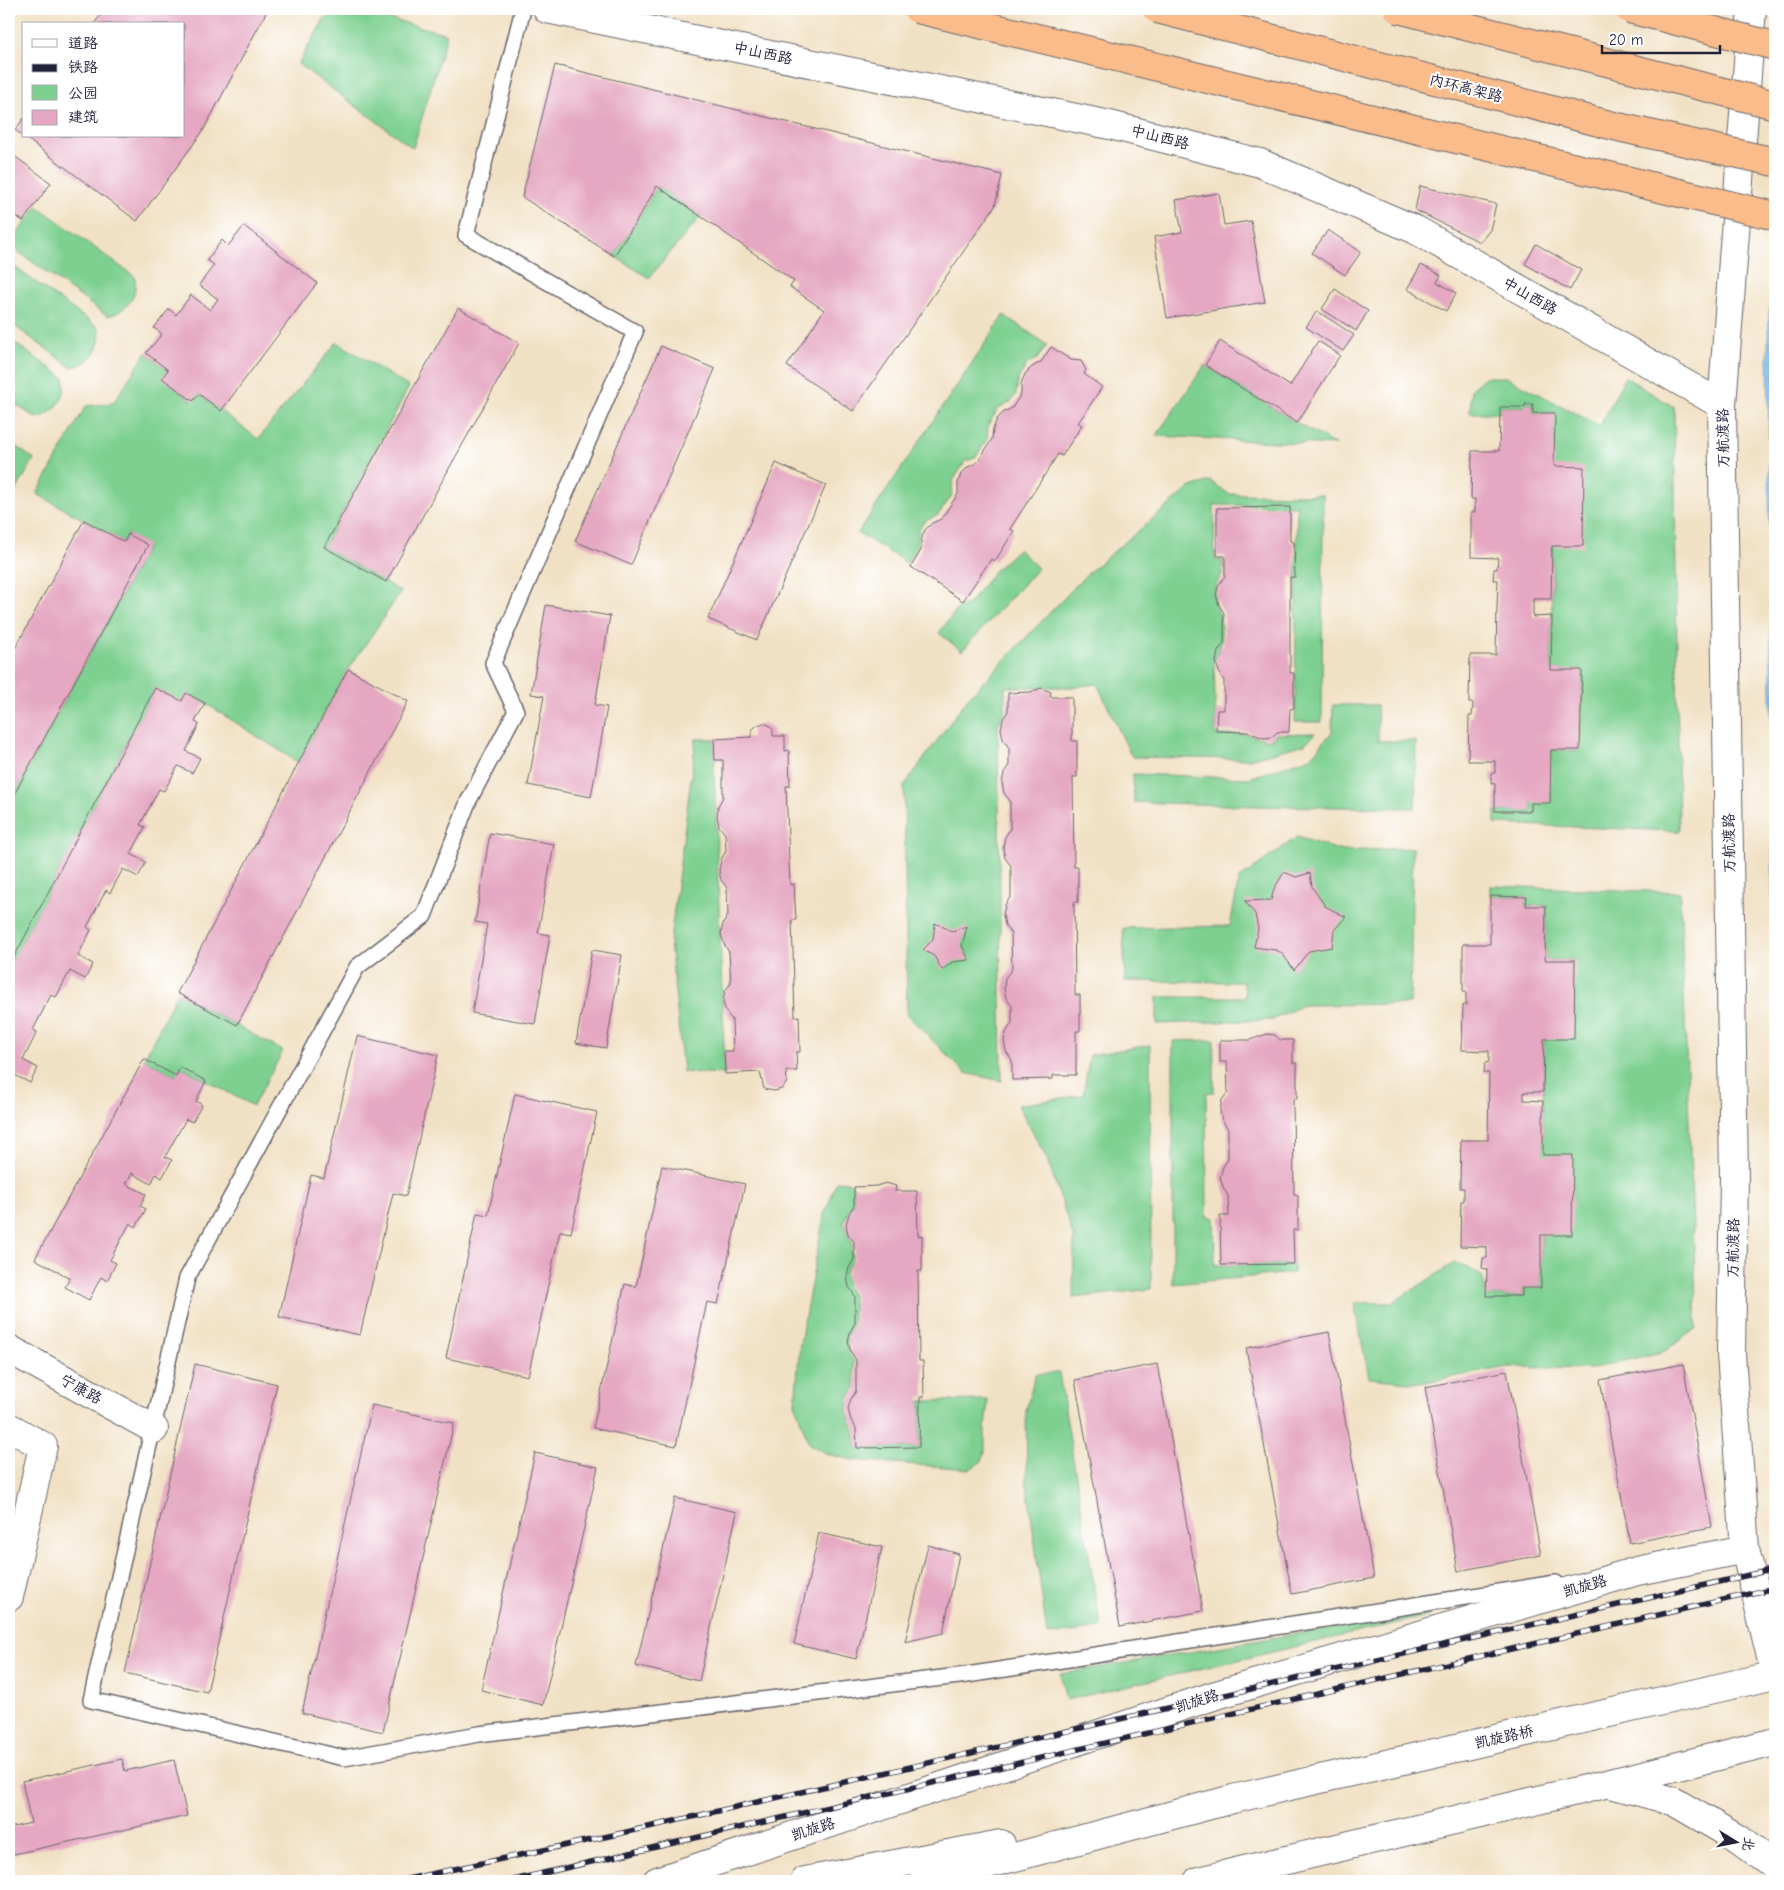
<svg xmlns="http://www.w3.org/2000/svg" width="1784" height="1890" font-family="'Comic Neue','LXGW WenKai TC',sans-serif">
<rect width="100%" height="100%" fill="#fff"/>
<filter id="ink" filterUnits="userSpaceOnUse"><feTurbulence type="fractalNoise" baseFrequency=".02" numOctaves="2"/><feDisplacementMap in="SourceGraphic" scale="10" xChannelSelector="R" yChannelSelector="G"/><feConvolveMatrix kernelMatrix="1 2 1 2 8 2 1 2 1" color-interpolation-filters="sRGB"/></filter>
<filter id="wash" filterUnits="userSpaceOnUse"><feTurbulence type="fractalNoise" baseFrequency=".0096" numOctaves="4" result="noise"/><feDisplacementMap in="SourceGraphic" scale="20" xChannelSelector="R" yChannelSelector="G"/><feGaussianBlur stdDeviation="1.12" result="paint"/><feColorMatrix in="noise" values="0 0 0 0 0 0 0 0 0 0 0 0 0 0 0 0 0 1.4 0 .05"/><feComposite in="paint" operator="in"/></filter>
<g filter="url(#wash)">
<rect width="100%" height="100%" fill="#f1e1c4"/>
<g fill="#7ed091" stroke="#507966">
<path d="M330 9H354L447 34 413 148 298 64Z"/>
<path d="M657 186 701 216 649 278 614 256 636 222Z"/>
<path d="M37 206 135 277C138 296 126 313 107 316L9 245Z"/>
<path d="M9 263 99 328C103 346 90 365 71 367L9 322Z"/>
<path d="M1004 315 1047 345 1037 359 1027 364 1018 379 1016 394 1011 402 998 409 988 425 987 439 976 457 965 462 953 481 951 497 938 515 925 521 919 529 916 548 907 563 858 533Z"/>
<path d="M9 339 64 378C68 397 54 416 36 418L9 400Z"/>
<path d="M337 342 409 387 324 547 401 592 348 670 299 763 205 703 186 694 182 701 155 688 9 967V804L148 546 128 534 124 542 37 494 86 406 113 403 146 353 168 370 163 378 192 401 199 394 258 439Z"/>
<path d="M1205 365 1297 423 1336 445 1156 436Z"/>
<path d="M1485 377H1506L1600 426 1625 377 1674 407 1679 831 1495 824V811H1531V803L1551 750H1580L1582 671 1551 670 1554 413H1533V404H1526L1525 407H1500L1499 413H1470L1471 389Z"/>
<path d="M9 442 34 459 9 503Z"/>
<path d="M1210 481 1229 494 1323 495 1322 722H1295L1297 506 1214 505 1215 560H1222V574L1215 587V603L1220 617 1222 640 1214 662 1216 735 1246 734 1267 740 1273 738 1276 734 1315 733 1305 744 1249 759 1132 757 1097 684 1072 687H1005V709L998 726 1002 1081 965 1073 907 1015 904 786 968 698 1088 573 1191 487Z"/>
<path d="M1018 549 1038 568 962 651 939 633 957 609 969 604 994 571Z"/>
<path d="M1333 705H1377L1378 741H1416L1415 808 1258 806 1134 802 1133 774 1249 778 1311 757 1332 732Z"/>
<path d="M696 739H714L715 760 714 769 725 1074 683 1072 670 941Z"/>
<path d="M1297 837 1342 851 1413 848 1410 1004 1303 1005 1272 1020 1157 1024V997H1245L1244 982 1125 981 1123 928 1230 926 1239 879Z"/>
<path d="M1490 886 1680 892 1697 1328 1665 1351 1591 1369 1508 1367 1420 1383 1369 1378 1354 1303H1392L1456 1262 1482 1276 1487 1296H1522V1288L1541 1287 1544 1039 1575 960H1545L1546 906H1526L1527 897 1490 896Z"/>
<path d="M177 993 283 1051 253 1106 181 1067 176 1076 144 1059Z"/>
<path d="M1214 1040V1092L1206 1093 1207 1217H1214L1215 1265 1294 1264 1293 1273 1173 1284V1041Z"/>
<path d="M1150 1045 1151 1289 1073 1298 1074 1238 1047 1159 1018 1105 1083 1095 1090 1055Z"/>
<path d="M837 1181 848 1182 854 1187V1205L850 1207 844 1223 852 1244V1259L845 1273 847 1287 853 1298V1323L847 1336V1350L854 1361 855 1389 849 1399 847 1412 854 1430 857 1448 919 1447 921 1401 988 1400 985 1428V1452L982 1461 970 1469 854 1460 827 1454 809 1444 795 1404 800 1343 824 1215Z"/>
<path d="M1059 1373 1101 1628 1047 1635 1027 1484 1026 1411 1035 1374Z"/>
<path d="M1430 1611 1432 1615 1066 1700 1060 1674Z"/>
</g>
<path fill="#75b6ea" stroke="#4c6c92" d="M1775 227V945L1773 917 1768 336Z"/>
<g id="blocks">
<g fill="#e5a7c1">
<path d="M105 9H268L203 131 137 221 15 130 24 118V136H184V24H94Z"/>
<path d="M555 65 1002 175 995 206 853 411 787 366 824 310 790 287 794 281 657 186 636 222 614 256 522 197Z"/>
<path d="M9 152 51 183 23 221 12 213 9 217Z"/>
<path d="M1420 186 1496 204 1490 230 1480 242 1415 210Z"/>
<path d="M1219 193 1224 225 1251 221 1265 302 1167 318 1154 237 1182 232 1176 200Z"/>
<path d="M244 226 317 283 221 411 199 394 193 401 162 378 168 370 146 353 162 334 154 328 169 309 176 315 191 295 210 310 218 299 199 285 214 265 207 260 222 240 228 246Z"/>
<path d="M1328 230 1361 252 1345 275 1312 253Z"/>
<path d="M1536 244 1581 270 1570 290 1525 264Z"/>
<path d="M1421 265 1441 275 1437 282 1456 293 1446 311 1407 289Z"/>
<path d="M1335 289 1368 311 1356 331 1322 309Z"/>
<path d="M458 308 519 343 386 582 324 547Z"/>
<path d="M1317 311 1354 335 1343 351 1306 327Z"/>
<path d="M1220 341 1290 386 1318 341 1340 355 1297 423 1205 365Z"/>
<path d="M661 346 715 369 631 565 575 541Z"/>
<path d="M1051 347 1071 360 1081 361 1086 370 1084 374 1102 387 1078 423 1082 425 1062 456 1058 454 1010 529 1014 531 995 561 991 559 963 601 911 567 921 550V540L925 530 932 523 941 519 958 494V483L961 474 968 467 978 462 992 439 993 429 997 419 1004 412 1012 408 1021 394V384L1025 374 1032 367 1041 362Z"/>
<path d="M1525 404H1533V413H1555L1554 466 1584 467 1583 546H1552L1551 599H1533V617L1552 616 1551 670H1582L1580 750H1551L1550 803H1531V811H1495V784L1491 783V773H1495V761H1468L1469 716H1472L1473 703H1469L1470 655H1496L1497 607 1498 580H1493L1494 569H1497L1498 558 1471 557V512H1475V499H1471L1472 451H1499L1500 407H1525Z"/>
<path d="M776 463 826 485 757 640 708 619Z"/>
<path d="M1290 507V541L1294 542 1295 577H1290V673H1294V708L1290 709 1289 732H1277L1272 737 1264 738 1247 732 1216 731 1217 710H1224V681L1219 672 1216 662 1218 651 1224 643V613L1219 605 1216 595 1219 584 1225 576V556H1217V508Z"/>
<path d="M84 520 124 542 128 534 148 545 9 804V660Z"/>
<path d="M546 605 610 616 595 705 607 707 591 797 528 785 544 696 531 694Z"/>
<path d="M348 669 408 701 237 1025 177 993Z"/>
<path d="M155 688 182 701 186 693 205 703 195 722 199 724 186 751 200 758 192 773 178 766 164 791 159 789 140 825 145 827 131 854 146 862 138 877 123 869 110 893 106 890 87 927 91 930 78 956 93 964 85 979 70 971 56 997 51 995 33 1030 37 1032 23 1060 38 1068 30 1083 15 1075 9 1087V967Z"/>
<path d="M1041 688 1051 692 1050 697H1072V741H1077V777H1073L1074 867H1078V902H1074L1075 995H1080V1031H1076V1075H1053V1079L1012 1080V1060L1006 1051 1004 1041 1006 1032 1012 1023V1006L1006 998 1004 988 1005 978 1012 969 1011 934 1005 925 1003 915 1005 905 1011 896V866L1005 858 1003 848 1005 837 1010 829V801L1004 793 1002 783 1004 773 1009 765V748L1003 739 1001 729 1003 719 1008 711V693L1031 692Z"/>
<path d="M763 723 769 725 773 730V736H785V751L789 750 790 786H786L790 885 794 884 796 920H792L795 1017 799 1016 800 1052H796L797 1071H786L787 1082 782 1089 774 1091 764 1089 760 1072 725 1074 724 1051H733L732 1020 726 1012 723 1002 725 991 731 983 729 952 724 944 721 934 723 924 728 915 727 888 721 880 719 870 721 860 726 851 725 834 719 826 717 816 718 806 723 797V760H715L714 739 752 737V730L756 726Z"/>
<path d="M490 833 554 844 538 933 550 935 535 1024 472 1013 487 924 475 922Z"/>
<path d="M1284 872 1296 877 1310 873 1312 887 1325 906 1346 917 1334 930 1332 947 1309 951 1294 970 1282 953 1276 950 1254 947 1258 929 1255 914 1245 901 1271 900 1274 889Z"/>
<path d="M1490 896 1527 897 1526 906H1546L1545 960H1575L1574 1039H1544L1543 1092H1524V1100L1543 1101V1155H1573L1572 1235H1541V1288H1522V1296H1486L1487 1269 1482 1268 1483 1258H1487V1247L1460 1246 1461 1201H1464V1188H1460L1461 1140H1488L1489 1073H1484L1485 1063 1489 1062V1051L1462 1050 1463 1005H1466V992H1463V944H1490Z"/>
<path d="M935 923 952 931 967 926 962 946 969 960 952 962 942 970 934 956 923 950 933 939Z"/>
<path d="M592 950 622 955 606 1048 576 1043Z"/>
<path d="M1267 1034 1275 1035 1280 1040H1293V1063H1297V1099H1293L1294 1194 1298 1195V1230H1293L1294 1264 1221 1265 1220 1216H1229L1228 1196 1223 1187 1220 1177 1223 1167 1228 1159V1129L1222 1120 1220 1110 1222 1100 1228 1092 1227 1062H1220V1040H1250Z"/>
<path d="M357 1036 438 1055 406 1196 393 1193 360 1335 279 1317 311 1175 324 1178Z"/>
<path d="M144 1059 176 1076 180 1067 206 1081 196 1101 202 1105 192 1122 186 1119 165 1157 172 1160 162 1178 156 1174 151 1184 132 1173 126 1184 146 1194 140 1206 146 1209 136 1227 130 1223 110 1260 116 1263 107 1281 101 1277 89 1300 65 1287 70 1278 35 1259Z"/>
<path d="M515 1094 597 1112 571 1233 560 1231 528 1376 446 1358 477 1213 488 1215Z"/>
<path d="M662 1166 745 1184 718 1304 707 1302 676 1446 593 1428 625 1284 636 1287Z"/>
<path d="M886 1183 896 1186 895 1191H917L918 1236 922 1235V1271H918L919 1361H923L924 1397H920L919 1447 857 1448 856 1428 851 1420 848 1409 851 1399 856 1391V1360L851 1352 848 1342 850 1332 855 1323V1296L849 1287 847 1277 849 1268 854 1259V1242L848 1234 846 1224 849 1214 854 1205V1187L876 1186Z"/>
<path d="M1329 1332 1374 1578 1292 1594 1246 1348Z"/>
<path d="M195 1364 277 1384 207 1692 125 1673Z"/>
<path d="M1157 1364 1203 1611 1120 1627 1075 1380Z"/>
<path d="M1683 1364 1712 1527 1630 1543 1600 1380Z"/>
<path d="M1507 1371 1541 1555 1458 1571 1425 1387Z"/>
<path d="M372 1405 454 1423 383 1732 302 1713Z"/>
<path d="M535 1453 598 1467 543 1705 481 1690Z"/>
<path d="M675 1498 737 1512 699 1681 636 1666Z"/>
<path d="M819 1533 882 1547 856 1659 794 1644Z"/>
<path d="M928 1545 959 1554 943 1633 905 1642Z"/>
<path d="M122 1759 125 1771 174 1760 187 1816 9 1855V1828L31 1823 22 1781Z"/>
</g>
</g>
</g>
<g filter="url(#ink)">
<use href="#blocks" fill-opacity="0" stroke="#6a656b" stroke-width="1"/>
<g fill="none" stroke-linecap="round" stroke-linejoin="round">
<g stroke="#6a656b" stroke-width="18">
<path id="service" d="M523 9 466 235 635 332 493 663 516 711 468 802 424 916 357 967 187 1278 91 1700 344 1758 479 1734 967 1675 1556 1583"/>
</g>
<g stroke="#6a656b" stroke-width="30">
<g id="minor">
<path d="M9 1349 154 1429"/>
<path d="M9 1427 43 1446 9 1597"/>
</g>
</g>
<g stroke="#6a656b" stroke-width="30">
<g id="tertiary">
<path d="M547 9 1110 125 1260 163 1416 230 1722 405"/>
<path d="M1752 9 1722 405 1734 1178 1731 1354 1745 1549 1775 1674"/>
<path d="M1611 1784 1673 1801 1738 1839 1775 1866"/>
<path d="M657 1881 1213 1696 1637 1571 1745 1549"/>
<path d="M805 1881 1001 1844"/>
<path d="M924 1881 1233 1799 1775 1675"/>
<path d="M1198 1881 1610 1783 1775 1742"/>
</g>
</g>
<use href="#service" stroke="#fff" stroke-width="15"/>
<use href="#minor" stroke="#fff" stroke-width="28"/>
<use href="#tertiary" stroke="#fff" stroke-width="28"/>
<g stroke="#22223b" stroke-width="5.5">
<g id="rail">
<path d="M398 1881 609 1836 1775 1569"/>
<path d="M509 1881 1775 1588"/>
</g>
</g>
<use href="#rail" stroke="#fff" stroke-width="4" stroke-dasharray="11" stroke-linecap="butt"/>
<g stroke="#6a656b" stroke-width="30" stroke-linecap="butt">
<g id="primary-bridge">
<path d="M917 9 1775 216"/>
<path d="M1629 9 1775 46"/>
</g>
</g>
<g stroke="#6a656b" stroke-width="30" stroke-linecap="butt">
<g id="trunk-bridge">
<path d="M1157 9 1618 127 1775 162"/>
<path d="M1398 9 1775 105"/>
</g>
</g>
<use href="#primary-bridge" stroke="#f9bc8a" stroke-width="28"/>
<use href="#trunk-bridge" stroke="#f9bc8a" stroke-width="28"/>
</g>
</g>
<g text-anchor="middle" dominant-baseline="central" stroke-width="4" stroke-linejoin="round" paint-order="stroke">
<g font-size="15" fill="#22223b" stroke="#fff">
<text transform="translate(763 53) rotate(12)">中山西路</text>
<text transform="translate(1466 88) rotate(14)">内环高架路</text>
<text transform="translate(1160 137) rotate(14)">中山西路</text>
<text transform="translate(1530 296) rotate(30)">中山西路</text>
<text transform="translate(1723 438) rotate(-91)">万航渡路</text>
<text transform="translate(1729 843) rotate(-91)">万航渡路</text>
<text transform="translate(1733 1248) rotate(-89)">万航渡路</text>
<text transform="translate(81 1389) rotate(29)">宁康路</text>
<text transform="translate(1585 1586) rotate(-16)">凯旋路</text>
<text transform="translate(1197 1701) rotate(-18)">凯旋路</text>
<text transform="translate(1504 1737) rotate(-13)">凯旋路桥</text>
<text transform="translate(813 1829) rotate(-18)">凯旋路</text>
</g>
</g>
<rect width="1784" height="1890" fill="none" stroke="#fff" stroke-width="30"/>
<rect x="22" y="22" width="162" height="115" fill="#ffffff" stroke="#a7a7b1"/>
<rect x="32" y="39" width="25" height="8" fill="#ffffff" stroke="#a7a7b1"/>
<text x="68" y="48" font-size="15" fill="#22223b">道路</text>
<rect x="32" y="64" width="25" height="8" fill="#22223b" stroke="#a7a7b1"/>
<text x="68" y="72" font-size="15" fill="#22223b">铁路</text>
<rect x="32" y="85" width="25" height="15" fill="#7ed091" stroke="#a7a7b1"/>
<text x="68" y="98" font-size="15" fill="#22223b">公园</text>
<rect x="32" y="110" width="25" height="15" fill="#e5a7c1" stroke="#a7a7b1"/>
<text x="68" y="122" font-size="15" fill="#22223b">建筑</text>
<g transform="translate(1736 1842) rotate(100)" stroke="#ffffff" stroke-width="4" paint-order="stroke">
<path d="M0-4L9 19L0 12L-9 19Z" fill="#22223b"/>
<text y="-8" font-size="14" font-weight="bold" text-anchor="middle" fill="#22223b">北</text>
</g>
<path d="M1602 45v8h118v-8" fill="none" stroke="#22223b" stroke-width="2.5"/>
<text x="1609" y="45" font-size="15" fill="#22223b" stroke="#ffffff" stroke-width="4" paint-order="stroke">20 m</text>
</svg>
